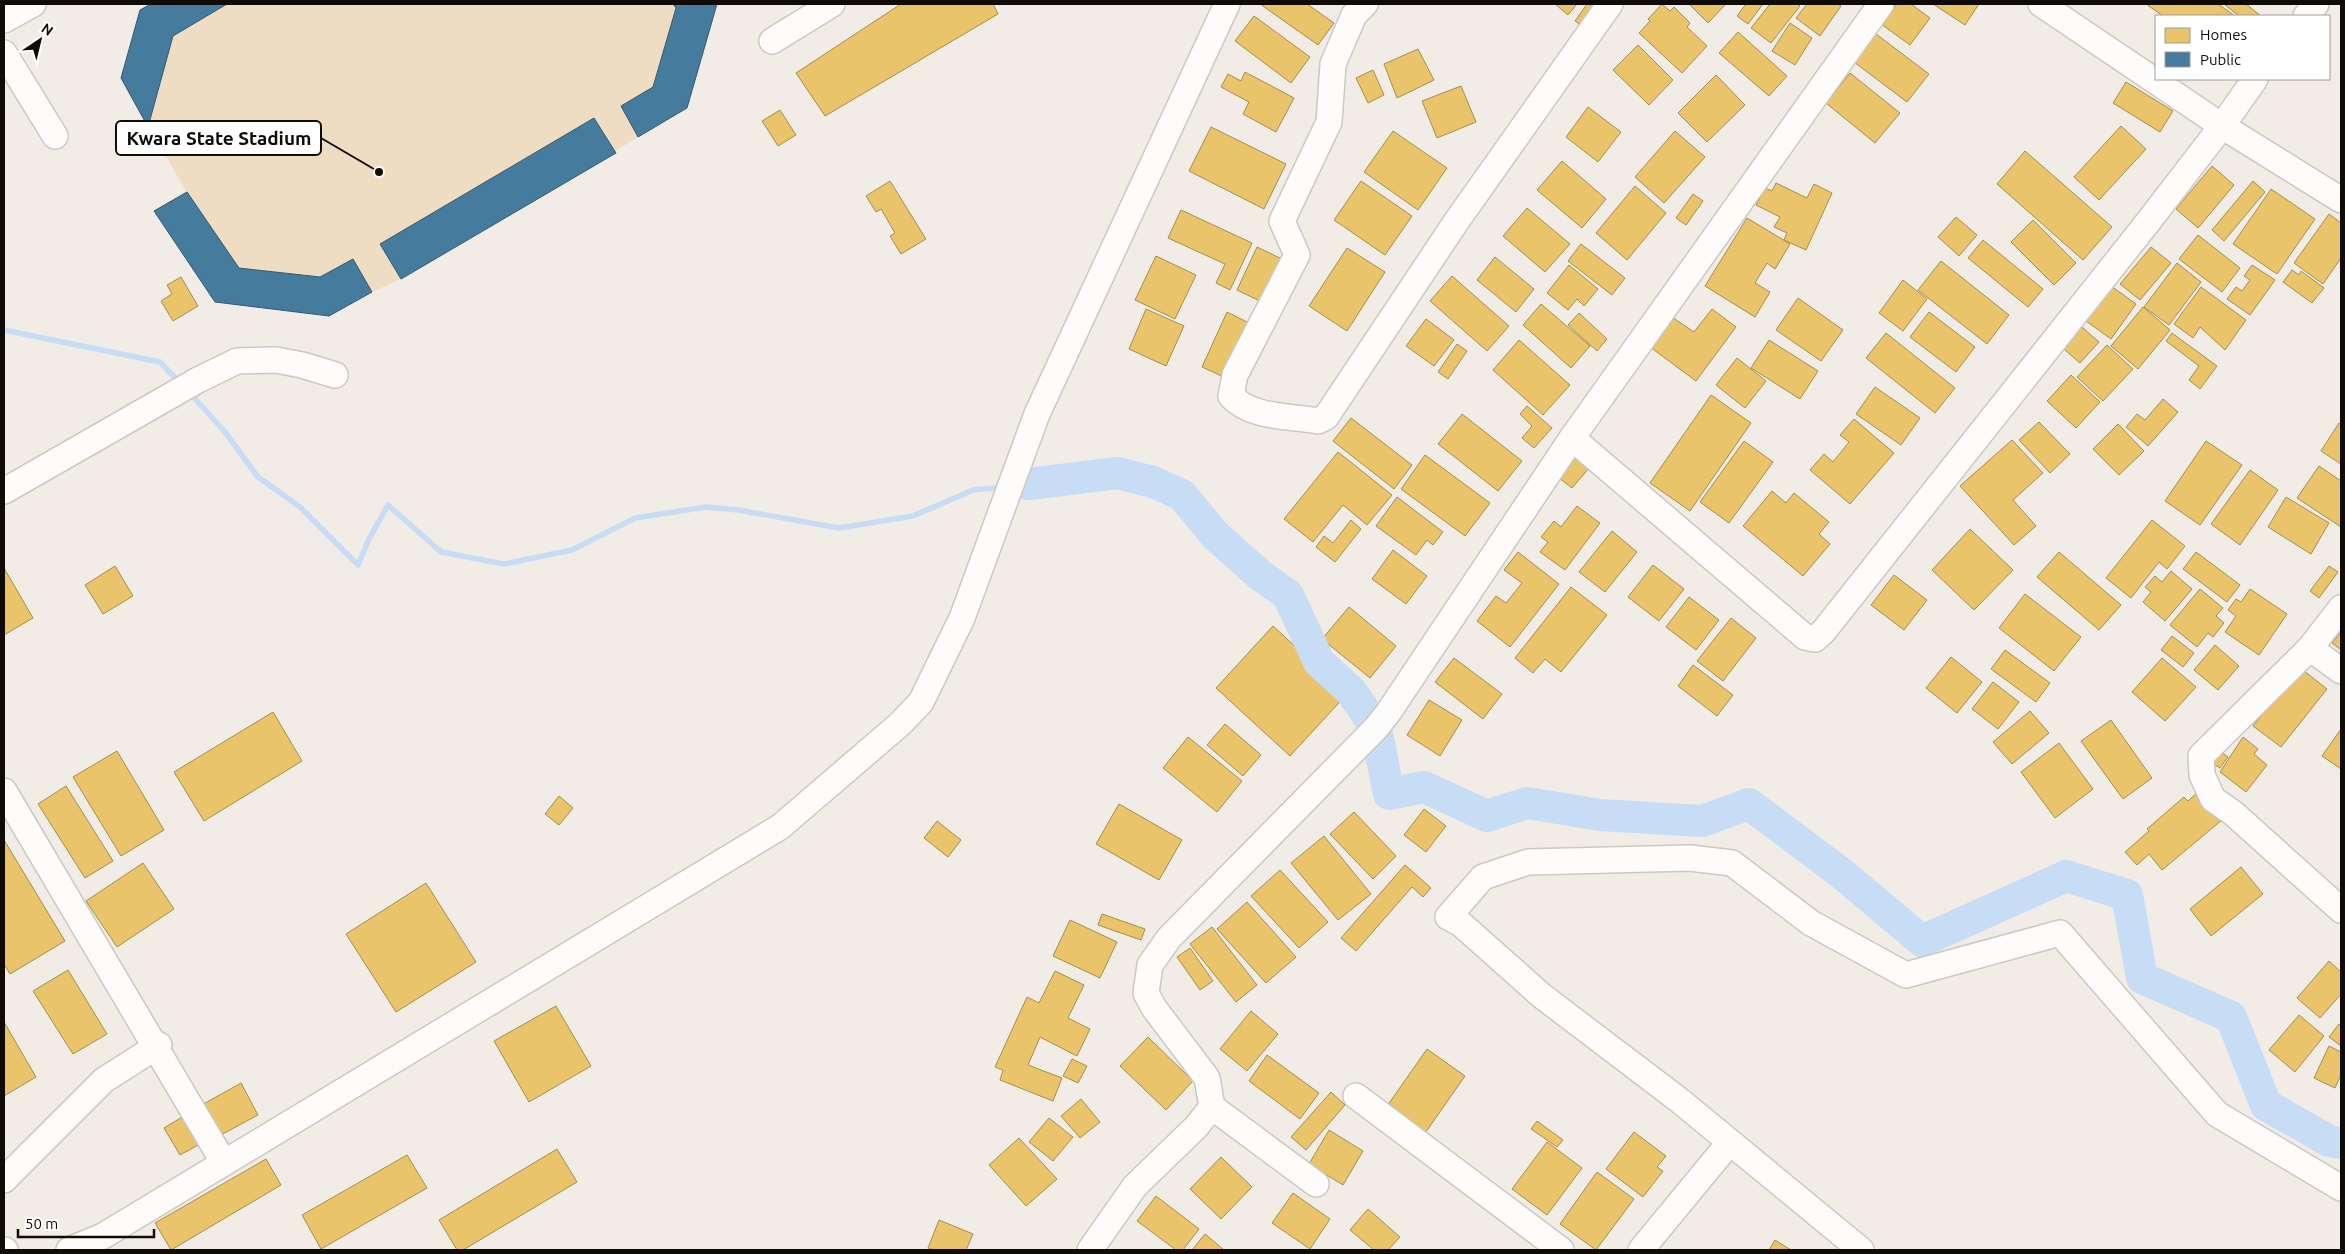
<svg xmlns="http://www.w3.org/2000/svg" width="2345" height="1254" font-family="Ubuntu,sans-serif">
<rect width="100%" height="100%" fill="#f1ece5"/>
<path fill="#eeddc2" d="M151 4H717L687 108 401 279 372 292 329 316 215 302 154 211 186 191 121 78 140 10Z"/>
<g fill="#e9c46a" stroke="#a88d4c">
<path d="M901 4H993L998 14 825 116 796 73Z"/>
<path d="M1260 4H1307L1334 23 1318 45Z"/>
<path d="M1555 4H1577L1568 15Z"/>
<path d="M1587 4H1596L1581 25 1575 21Z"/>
<path d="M1662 4 1670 11 1674 7 1690 23 1687 27 1707 46 1682 73 1639 33 1650 21 1648 19Z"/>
<path d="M1689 4H1724L1725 5 1708 23Z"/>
<path d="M1746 4H1763L1748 24 1737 16Z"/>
<path d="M1770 4H1798L1800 6 1771 43 1751 28Z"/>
<path d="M1807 4H1838L1841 6 1820 36 1796 18Z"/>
<path d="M1897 4H1911L1930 18 1910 45 1881 24Z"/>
<path d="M1933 4H1979L1965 25Z"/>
<path d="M2146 4H2218L2235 16H2163Z"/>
<path d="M2224 4H2246L2261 16H2239Z"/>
<path d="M1254 16 1310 57 1291 83 1235 41Z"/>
<path d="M1790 23 1812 38 1795 65 1772 51Z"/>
<path d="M1738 32 1787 76 1769 96 1719 53Z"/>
<path d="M1876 34 1929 74 1907 102 1854 62Z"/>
<path d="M1638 45 1673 80 1649 105 1613 70Z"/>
<path d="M1418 49 1434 80 1397 98 1384 64Z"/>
<path d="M1373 70 1384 95 1368 103 1356 78Z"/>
<path d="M1245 72 1294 98 1276 132 1243 114 1249 102 1221 87 1228 74 1241 81Z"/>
<path d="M1850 73 1900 113 1875 143 1826 103Z"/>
<path d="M1716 75 1745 105 1707 142 1678 113Z"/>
<path d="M2126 82 2173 111 2160 132 2113 103Z"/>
<path d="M1461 86 1476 122 1437 138 1422 101Z"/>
<path d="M1588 107 1621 132 1598 162 1566 137Z"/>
<path d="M780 110 796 135 778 146 762 121Z"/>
<path d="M2121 126 2146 149 2099 200 2074 177Z"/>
<path d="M1211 127 1286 164 1264 209 1189 171Z"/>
<path d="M1393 131 1447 168 1418 210 1364 172Z"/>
<path d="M1675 131 1705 157 1664 203 1635 177Z"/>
<path d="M2025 151 2112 227 2083 260 1997 184Z"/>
<path d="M1562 161 1606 199 1582 228 1537 190Z"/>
<path d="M2212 166 2234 185 2198 228 2176 209Z"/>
<path d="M890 181 926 239 901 254 890 236 895 233 881 209 876 212 866 196Z"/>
<path d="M1361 181 1412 216 1385 255 1334 220Z"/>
<path d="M2253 181 2265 192 2224 241 2212 230Z"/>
<path d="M1776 183 1807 198 1814 184 1832 193 1806 250 1784 240 1787 233 1774 227 1780 217 1756 205 1765 188 1772 191Z"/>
<path d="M1635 186 1666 213 1627 260 1596 233Z"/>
<path d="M2271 189 2315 219 2277 274 2233 244Z"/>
<path d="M1693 194 1703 201 1686 225 1676 218Z"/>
<path d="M1527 208 1570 244 1545 272 1503 236Z"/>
<path d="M1181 210 1252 243 1230 290 1216 283 1225 264 1168 238Z"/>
<path d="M2329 214 2341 223V258L2323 284 2294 263Z"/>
<path d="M1956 217 1977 235 1959 256 1938 237Z"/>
<path d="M1747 218 1790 244 1775 269 1767 263 1755 283 1770 292 1755 317 1705 286Z"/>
<path d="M2033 220 2076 263 2054 285 2011 242Z"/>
<path d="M2198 235 2240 268 2222 292 2179 259Z"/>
<path d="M1983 240 2043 289 2028 307 1968 258Z"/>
<path d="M1581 244 1625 278 1612 295 1568 261Z"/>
<path d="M1257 247 1282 259 1262 302 1237 290Z"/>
<path d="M2151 247 2171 263 2140 300 2120 284Z"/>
<path d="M1347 248 1385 272 1347 331 1309 306Z"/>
<path d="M1156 256 1196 275 1175 319 1135 300Z"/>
<path d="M1495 257 1534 289 1516 312 1477 280Z"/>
<path d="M1941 261 2009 315 1987 344 1918 290Z"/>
<path d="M2177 263 2201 282 2169 325 2144 307Z"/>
<path d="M1569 265 1598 289 1584 306 1577 299 1568 310 1547 293Z"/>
<path d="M2252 265 2275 280 2250 315 2227 299 2236 287 2242 291 2250 280 2244 276Z"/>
<path d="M2292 270 2299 275 2301 271 2324 288 2312 303 2283 282Z"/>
<path d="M1452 276 1509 326 1487 351 1430 301Z"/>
<path d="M181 277 198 306 173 321 161 301 172 294 167 285Z"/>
<path d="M1903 280 1927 299 1903 331 1879 313Z"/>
<path d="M2111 286 2136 304 2111 339 2086 321Z"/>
<path d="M2201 287 2246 320 2225 350 2200 327 2193 338 2174 324Z"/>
<path d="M1798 298 1843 330 1821 361 1776 330Z"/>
<path d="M1541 304 1590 346 1571 368 1523 325Z"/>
<path d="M2143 307 2170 330 2138 369 2111 346Z"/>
<path d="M1146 309 1184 326 1166 366 1129 349Z"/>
<path d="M1712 309 1736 327 1696 381 1650 347 1672 317 1694 332Z"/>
<path d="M1227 312 1251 324 1226 378 1202 367Z"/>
<path d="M1929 312 1975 347 1956 372 1910 337Z"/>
<path d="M1579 313 1607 339 1597 351 1568 325Z"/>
<path d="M1426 319 1454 340 1434 366 1406 346Z"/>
<path d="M2076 322 2099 342 2080 363 2064 349 2069 343 2062 337Z"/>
<path d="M1886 333 1955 388 1935 413 1866 358Z"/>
<path d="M2172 333 2217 366 2200 389 2189 380 2199 366 2166 341Z"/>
<path d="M1519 340 1570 385 1543 415 1493 370Z"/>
<path d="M1769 340 1818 371 1800 399 1751 368Z"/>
<path d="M1457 344 1467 351 1448 379 1438 372Z"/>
<path d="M2107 345 2133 369 2103 401 2077 377Z"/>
<path d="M1737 358 1766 381 1745 408 1716 385Z"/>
<path d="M2071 375 2100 402 2076 428 2047 401Z"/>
<path d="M1875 387 1920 418 1901 445 1856 414Z"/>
<path d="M1711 395 1751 423 1690 511 1650 483Z"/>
<path d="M2163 399 2178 412 2148 446 2126 427 2137 414 2145 420Z"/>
<path d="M1527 406 1552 428 1534 448 1522 438 1532 426 1520 414Z"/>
<path d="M1462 414 1522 461 1498 491 1438 444Z"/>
<path d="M1351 418 1412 465 1394 489 1333 441Z"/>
<path d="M1854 419 1894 453 1850 504 1810 470 1824 454 1833 462 1849 442 1840 435Z"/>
<path d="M2039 422 2070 454 2050 473 2019 440Z"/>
<path d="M2339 423 2341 425V464L2321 451Z"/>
<path d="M2118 424 2144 451 2119 475 2093 449Z"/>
<path d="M2012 440 2043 473 2013 500 2036 526 2014 545 1960 486Z"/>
<path d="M1744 441 1773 462 1729 523 1700 502Z"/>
<path d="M2206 441 2242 465 2200 525 2165 501Z"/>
<path d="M1338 452 1392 495 1367 525 1343 505 1313 542 1284 519Z"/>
<path d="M1425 455 1490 503 1465 536 1401 489Z"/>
<path d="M1577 456 1590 467 1572 488 1559 478Z"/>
<path d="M2319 466 2341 481V527L2297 498Z"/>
<path d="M2250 470 2278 490 2240 545 2211 524Z"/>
<path d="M1772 491 1786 503 1794 493 1829 522 1819 534 1830 544 1803 576 1743 526Z"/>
<path d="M1397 497 1443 532 1433 545 1427 540 1416 555 1376 526Z"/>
<path d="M2286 497 2329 523 2311 554 2268 527Z"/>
<path d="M1577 506 1600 523 1565 570 1540 552 1548 542 1541 537 1554 521 1561 527Z"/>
<path d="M1351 520 1361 529 1335 562 1316 547 1324 536 1333 543Z"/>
<path d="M2152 520 2185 546 2167 569 2159 562 2131 598 2106 578Z"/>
<path d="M1970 529 2013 570 1974 610 1932 570Z"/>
<path d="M1612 531 1637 552 1605 592 1579 572Z"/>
<path d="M1393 550 1427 576 1406 604 1372 579Z"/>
<path d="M1518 552 1559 584 1510 647 1477 621 1496 596 1506 603 1522 583 1504 570Z"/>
<path d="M2059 552 2121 605 2099 630 2037 577Z"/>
<path d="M2196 552 2240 585 2227 602 2183 569Z"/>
<path d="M1653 565 1684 589 1659 621 1628 597Z"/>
<path d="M115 566 133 596 103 614 85 585Z"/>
<path d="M2329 566 2338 572 2319 598 2310 591Z"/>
<path d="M4 568 33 618 4 635Z"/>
<path d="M2171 571 2192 589 2165 621 2143 602 2151 592 2145 587 2155 576 2162 582Z"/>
<path d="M1894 575 1927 600 1904 630 1871 605Z"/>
<path d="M1571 587 1607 615 1561 672 1545 659 1533 673 1515 658Z"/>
<path d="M2200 589 2223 608 2216 616 2224 623 2213 637 2208 633 2197 647 2170 625Z"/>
<path d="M2250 589 2287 614 2259 655 2225 632 2236 616 2228 610 2236 599 2241 602Z"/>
<path d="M2025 594 2081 637 2054 671 1999 628Z"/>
<path d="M1689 597 1719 620 1696 650 1666 627Z"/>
<path d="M1349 607 1396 646 1370 678 1322 639Z"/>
<path d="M1731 618 1756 638 1723 681 1697 661Z"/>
<path d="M1273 626 1347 694 1290 756 1216 688Z"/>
<path d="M2341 632V650L2332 643Z"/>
<path d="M2172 636 2194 653 2183 667 2161 650Z"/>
<path d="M2215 645 2239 666 2218 690 2194 670Z"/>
<path d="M2005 650 2050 683 2036 702 1991 669Z"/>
<path d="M1951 657 1982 682 1957 713 1926 688Z"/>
<path d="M1454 658 1502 694 1483 719 1435 682Z"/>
<path d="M2162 658 2196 687 2165 721 2132 692Z"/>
<path d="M1693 665 1733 695 1717 716 1678 686Z"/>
<path d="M2299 667 2327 689 2281 747 2253 726Z"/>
<path d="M1993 682 2019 702 1998 729 1972 709Z"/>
<path d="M1429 700 1462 720 1440 756 1407 735Z"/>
<path d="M2030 711 2049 733 2012 764 1993 742Z"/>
<path d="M273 712 302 761 204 821 174 772Z"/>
<path d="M2111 720 2152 778 2123 799 2081 741Z"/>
<path d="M1225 724 1261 755 1243 776 1207 745Z"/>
<path d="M2341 729V769L2322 756Z"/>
<path d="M1188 737 1242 781 1217 812 1163 768Z"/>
<path d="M2243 737 2258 749 2254 754 2267 765 2246 792 2220 772Z"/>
<path d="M2059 743 2093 789 2055 818 2021 772Z"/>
<path d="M2217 749 2228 757 2220 768 2209 761Z"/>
<path d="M117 751 164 830 121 856 73 777Z"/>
<path d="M66 786 113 861 85 878 38 804Z"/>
<path d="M2198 792 2222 820 2162 870 2149 854 2137 865 2125 852 2149 831 2147 829 2184 797 2188 801Z"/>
<path d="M559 796 573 808 559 825 545 814Z"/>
<path d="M1119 804 1182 840 1159 880 1096 844Z"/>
<path d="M1424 809 1446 826 1426 852 1404 835Z"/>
<path d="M1354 812 1396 856 1373 879 1330 834Z"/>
<path d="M937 821 961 840 948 857 924 838Z"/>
<path d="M1324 836 1371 894 1338 920 1291 863Z"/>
<path d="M4 840 65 941 10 974 4 964Z"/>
<path d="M143 863 174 909 117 947 86 901Z"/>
<path d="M1405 865 1431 888 1423 897 1412 887 1356 951 1341 938Z"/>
<path d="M2241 867 2263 894 2211 936 2190 909Z"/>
<path d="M1280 870 1328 922 1299 948 1251 896Z"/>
<path d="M426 883 476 962 396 1012 346 934Z"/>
<path d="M1247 902 1296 957 1266 983 1217 929Z"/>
<path d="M1102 914 1145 929 1141 940 1098 925Z"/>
<path d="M1070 920 1117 942 1100 978 1053 956Z"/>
<path d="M1212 927 1257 985 1236 1002 1190 944Z"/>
<path d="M1190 948 1213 981 1200 990 1177 957Z"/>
<path d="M2329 961 2341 972V994L2320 1018 2297 998Z"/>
<path d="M68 970 107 1034 73 1054 33 991Z"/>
<path d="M1055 971 1084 985 1068 1018 1090 1029 1077 1056 1040 1037 1028 1065 1062 1078 1053 1101 1000 1080 1003 1070 995 1067 1027 997 1039 1003Z"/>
<path d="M556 1006 591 1066 529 1102 494 1041Z"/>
<path d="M1251 1011 1278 1034 1247 1071 1220 1049Z"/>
<path d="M2299 1015 2324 1036 2295 1072 2269 1050Z"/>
<path d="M4 1022 36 1077 4 1096Z"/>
<path d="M2339 1024 2341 1025V1046L2329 1037Z"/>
<path d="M1148 1037 1193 1081 1166 1110 1120 1066Z"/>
<path d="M2329 1046 2341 1052V1075L2335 1088 2314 1078Z"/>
<path d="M1427 1049 1465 1076 1423 1136 1385 1109Z"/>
<path d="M1267 1055 1319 1093 1300 1119 1249 1081Z"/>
<path d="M1072 1059 1087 1066 1078 1083 1063 1076Z"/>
<path d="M241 1083 258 1115 217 1137 200 1106Z"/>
<path d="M1331 1092 1345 1105 1306 1150 1291 1137Z"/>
<path d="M1081 1099 1100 1122 1080 1138 1061 1116Z"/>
<path d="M184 1116 200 1144 180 1155 164 1128Z"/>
<path d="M1049 1118 1073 1137 1053 1161 1029 1142Z"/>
<path d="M1537 1121 1563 1140 1557 1147 1531 1129Z"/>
<path d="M1329 1130 1363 1151 1343 1185 1309 1164Z"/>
<path d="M1634 1132 1666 1156 1657 1167 1663 1171 1643 1197 1606 1169Z"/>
<path d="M1019 1138 1057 1179 1026 1206 989 1165Z"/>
<path d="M1547 1142 1582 1168 1547 1215 1512 1189Z"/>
<path d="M557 1149 577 1182 463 1250H457L439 1220Z"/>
<path d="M407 1155 427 1188 321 1249 302 1215Z"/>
<path d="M1221 1157 1252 1187 1221 1219 1190 1189Z"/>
<path d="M266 1159 281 1185 171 1250 155 1223Z"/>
<path d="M1597 1172 1634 1199 1596 1250 1560 1224Z"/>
<path d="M1293 1193 1330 1219 1310 1249 1272 1223Z"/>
<path d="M1156 1196 1199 1229 1183 1250H1176L1137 1221Z"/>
<path d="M1368 1209 1400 1237 1388 1250H1374L1350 1230Z"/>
<path d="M939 1220 973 1234 966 1250H934L928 1248Z"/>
<path d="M1205 1234 1224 1250H1192Z"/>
<path d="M1775 1240 1791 1250H1769Z"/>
</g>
<g fill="#457b9d" stroke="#355a70">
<path d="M151 4H227L173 36 148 127 121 78 140 10Z"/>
<path d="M673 4H717L687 108 638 137 621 106 653 87 676 8Z"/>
<path d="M594 118 616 153 401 279 380 244Z"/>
<path d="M187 192 239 268 320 277 353 259 372 292 329 316 215 302 154 211Z"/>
</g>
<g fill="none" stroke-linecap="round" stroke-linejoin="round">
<g stroke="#c6ddf5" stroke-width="5.5">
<path d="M4 330 160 362 180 383"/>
<path d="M190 393 225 432 258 477 300 507 358 565 369 539 388 505 441 552 504 564 572 550 635 518 706 507 738 510 839 528 913 516 973 490 996 488"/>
</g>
<path stroke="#c6ddf5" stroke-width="32" d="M1029 484 1117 473 1153 482 1182 495 1215 535 1260 575 1288 595 1319 662 1352 692 1376 728 1389 794 1424 787 1487 816 1527 803 1600 815 1702 821 1749 804 1841 873 1922 941 2066 876 2127 895 2142 978 2231 1017 2266 1105 2329 1141 2341 1143"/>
<g stroke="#ccc8c2" stroke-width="28">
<g id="minor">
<path d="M1365 4 1354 15 1333 64 1329 122 1282 221 1297 255 1235 375 1231 396C1251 418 1290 416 1318 421L1326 417 1456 222 1610 4"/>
<path d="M2041 4 2222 126 2341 200"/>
<path d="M2306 16 2316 4"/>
<path d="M4 20 33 4"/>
<path d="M772 41 832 4"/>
<path d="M4 53 55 136"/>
<path d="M1572 438 1805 637 1815 639 1823 632 2148 222 2222 126 2255 79"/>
<path d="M4 491 198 380 237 361 276 360 302 365 335 375"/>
<path d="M2341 608 2310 648 2201 756 2202 775 2213 799 2233 813 2341 910"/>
<path d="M2310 648 2341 671"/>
<path d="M4 791 224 1163"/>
<path d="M1356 1096 1561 1250"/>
<path d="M1212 1107 1316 1184"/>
<path d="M4 1180 104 1080 159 1045"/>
<path d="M4 1250H5"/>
<path d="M69 1250 103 1236 780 827 900 724 921 702 962 618 1037 414 1227 4"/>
<path d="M1090 1250 1135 1186 1196 1127 1212 1107 1207 1078 1154 1008 1146 993 1150 965 1169 938 1376 728 1388 713 1572 438 1881 4"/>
<path d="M1641 1250 1730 1142"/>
<path d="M1861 1250 1679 1100 1542 996 1461 924 1448 917 1483 877 1528 862 1690 858 1732 863 1811 923 1906 975 2060 933 2217 1114 2341 1188"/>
</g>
</g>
<use href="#minor" stroke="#fdfcfb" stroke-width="25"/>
</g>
<path fill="none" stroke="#0f0c07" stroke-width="2" d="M379 172L321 138"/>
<circle fill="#0f0c07" stroke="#fff" stroke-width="2" cx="379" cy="172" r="5"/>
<rect fill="#fff" stroke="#0f0c07" stroke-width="2" x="116" y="121" width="205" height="34" rx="5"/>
<g font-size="19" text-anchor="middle" font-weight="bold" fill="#0f0c07">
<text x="219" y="145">Kwara State Stadium</text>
</g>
<rect width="2345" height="1254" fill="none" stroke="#0f0c07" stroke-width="10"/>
<rect x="2155" y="15" width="175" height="65" fill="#ffffff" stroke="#9f9e9c"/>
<rect x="2165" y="28" width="25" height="15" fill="#e9c46a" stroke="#9f9e9c"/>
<text x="2200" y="40" font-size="15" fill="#0f0c07">Homes</text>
<rect x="2165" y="52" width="25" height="15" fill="#457b9d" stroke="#9f9e9c"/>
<text x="2200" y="65" font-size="15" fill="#0f0c07">Public</text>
<g transform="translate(40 40) rotate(35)" stroke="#ffffff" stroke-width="4" paint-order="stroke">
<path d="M0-4L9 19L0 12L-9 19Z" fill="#0f0c07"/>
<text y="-8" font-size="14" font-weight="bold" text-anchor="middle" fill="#0f0c07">N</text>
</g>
<path d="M18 1229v8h136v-8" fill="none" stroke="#0f0c07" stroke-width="2.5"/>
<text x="25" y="1229" font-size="15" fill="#0f0c07" stroke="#ffffff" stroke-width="4" paint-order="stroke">50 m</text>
</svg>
